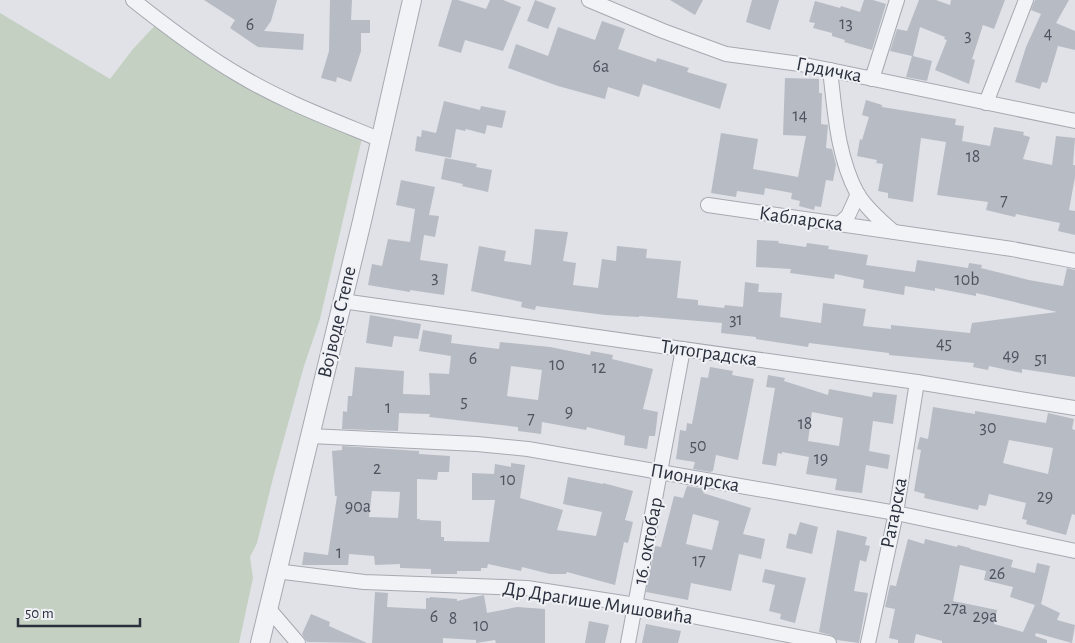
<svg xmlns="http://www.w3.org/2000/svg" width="1075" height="643" font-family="'Alegreya Sans',sans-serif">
<rect width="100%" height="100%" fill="#e0e2e7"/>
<path fill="#c4d0c1" d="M0 13 110 79 133 49 163 17C211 52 260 83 315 106 331 113 349 119 365 125L320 319 304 366 273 478 257 543 250 557 253 578 239 643H0Z"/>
<g fill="#b7bbc4" fill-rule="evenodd">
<path d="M204 0H277L271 21 264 31 304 34 303 50 258 47 230 28 235 20Z"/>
<path d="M330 0H352L351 20H370V33H361V51L351 82 337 77 336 82 321 78 329 51Z"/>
<path d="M452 0H458L486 9 490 0H503L521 7 503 51 465 40 461 53 438 46Z"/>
<path d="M535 0 556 8 548 29 527 21Z"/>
<path d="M670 0H703L695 15Z"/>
<path d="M752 0H779L770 30 746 22Z"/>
<path d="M864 0H873L886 4 872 50 844 42 845 40 832 36V33L813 28 815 23 809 22 815 1 840 8 841 6 860 12Z"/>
<path d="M919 0H936L950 5 951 0H1005L994 29 983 25 972 59 975 60 969 84 935 70 947 40 944 39 945 37 920 27 913 56 932 61 927 81 906 77 912 56 890 51 897 29 907 31Z"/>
<path d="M1035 0H1069L1056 23 1075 31V50L1058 46 1047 83 1042 82 1040 89 1015 82 1026 47 1041 14 1031 10Z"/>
<path d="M602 21 625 29 618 49 656 62 657 58 689 68 687 72 727 84 720 109 643 84 639 97 608 87 605 99 558 86 508 68 516 44 548 56 558 27 595 40Z"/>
<path d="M785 78 819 79V93H822L821 124 828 125 826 148 832 149 836 165 833 181 826 180 821 207 815 206 814 210 799 206 800 201 791 199 792 193 765 188 764 195 737 191 736 197 711 193 721 133 758 139 753 169 798 177 806 136 783 135Z"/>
<path d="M866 100 882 105V107L956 119 955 125 964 126 962 141 990 146 994 127 1024 132 1023 135 1030 137 1023 159 1052 165 1056 136 1075 138 1073 165H1075V177L1069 210 1075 211V235L1058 231 1060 223 1016 214 1015 217 986 210 988 202 937 195 946 142 921 138 913 202 888 198V193L878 191 883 164 876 163 877 160 857 156 860 139 862 140 869 117 862 115Z"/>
<path d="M444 101 480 110 481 106 506 111 502 128 487 125 485 134 466 129 465 131 456 129 451 158 415 151 417 136 421 137 422 130 436 133Z"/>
<path d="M445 158 477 164 476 167 492 170 488 192 462 186 463 184 441 179Z"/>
<path d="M401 180 435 187 429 215 439 216 435 237 424 235 420 260 448 264 444 295 410 290V292L368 285 372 264 382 266 388 239 410 242 415 209 396 205Z"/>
<path d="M535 229 568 232 563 261 576 263 573 285 598 288 602 259 616 261 617 246 647 249 646 258 681 261 677 298 698 300V305L724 308 725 305 743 307 745 282 759 284 758 292 782 293 780 317 821 323 823 303 866 309 863 326 891 329V325L970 333 972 323 1057 312 976 293V296L935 288V291L905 286 904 295 863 288 864 280 835 274 834 279 790 273 791 269 756 267 757 240 779 241 778 243 806 247 807 243 829 246 828 249 868 255 866 265 915 272 917 260 968 268 969 263 982 265 981 268 1029 280 1063 286 1067 268 1075 270V377L1022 369V373L989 366 988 370 973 367 974 363 889 355V353L809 343 808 347 756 339V337L721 333 722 323 639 316V317L605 315 536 306 535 310 521 307 522 302 471 291 479 246 506 251 504 261 531 265Z"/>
<path d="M370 315 421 324 418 339 394 336 392 347 366 343Z"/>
<path d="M423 330 452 335 451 343 499 349 500 342 550 347 590 355 591 351 613 355 612 359 653 369 643 409 658 412 655 436H649L647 449 624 445 625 436 587 427 586 430 542 422 541 434 518 431V427L429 417 430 414 399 413 398 431 342 429 343 411 347 412 348 396H352L355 367 404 371 403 394 430 395 429 373 449 374 451 356 419 351ZM511 366 542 370 538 400 507 396Z"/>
<path d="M710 367 733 371 732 375 754 379 738 460 716 455 713 471 710 472 693 469 695 462 676 459 680 430 686 431 687 423 692 424 701 377 708 378Z"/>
<path d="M768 375 785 378 784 381 828 395 829 389 872 397 873 392 897 395 893 424 873 421 869 451 890 455 888 469 866 465 862 493 835 490 837 479 806 474 809 457 782 452V454L778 453 776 466 762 464 775 388 766 387ZM812 412 843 418 839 446 808 441Z"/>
<path d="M933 407 975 414V411L1046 423 1048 413 1074 419 1072 429 1075 430V515L1072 514 1066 535 1026 524 1027 520 1022 519 1026 503 989 494 986 506 979 505 978 510 924 498 925 494 914 491 921 450 917 449 920 437 928 439ZM1009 440 1053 448 1048 474 1003 463Z"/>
<path d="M342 446 419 451V454L450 456 449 472H438L437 480 417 479V519H420V520L441 521V537H444V541L489 542 495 500H472V473L494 474 495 464 511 467V463L525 465 520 498 563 510 557 530 596 536 602 512 563 504 568 477 603 484V483L633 491 625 520 633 522 628 543 624 542 615 585 567 572 566 574H550L522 567 521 571 488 564 487 568H481V571H457V574H431V569L400 568V564L375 565 374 556 349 554 348 565H302L304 552 328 555 337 496H335L332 451 342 450ZM372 491 400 492 398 518 369 517Z"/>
<path d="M687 486 705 489 703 493 751 508 743 534 765 539 761 559 739 554 731 591 691 583 688 600 646 592 655 546 661 547 674 496 683 498ZM693 514 719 521 712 550 686 544Z"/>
<path d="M800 522 818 527 812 554 786 548 789 533 796 535Z"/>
<path d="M837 530 867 537 865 545 870 546 866 562 860 560 854 591 868 593 859 643 837 640 831 635 819 632Z"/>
<path d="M908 539 924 544 925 539 957 547 958 545 970 548V549L1013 560 1011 567 1035 573 1037 563 1050 566 1041 604 1060 613 1057 620 1075 625 1072 643 1036 633 1035 636 1047 640V643H942V641L916 634 914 643H898V640L889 638 895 609 885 607 890 585 896 586ZM960 565 986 571 984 580 1013 587 1010 597 1035 605 1023 632 994 624 997 610 953 601Z"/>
<path d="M765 569 806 578 795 623 780 619 781 614 769 611 775 585 762 582Z"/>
<path d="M375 592 388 593 387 607 426 609V598H430V597L457 599V601L484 595 487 613 517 607 545 609V643H496L495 640 476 643V640L443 638V643H372Z"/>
<path d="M311 614 330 622 329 626 367 643 307 642 302 634Z"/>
<path d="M589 621 609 625 605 643H585Z"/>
<path d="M646 624 681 631 678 643H642Z"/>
</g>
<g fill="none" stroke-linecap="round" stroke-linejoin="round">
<g stroke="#a6a9b1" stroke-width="16">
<g id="minor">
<path d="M133 0C167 27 201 53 239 75 284 102 333 120 381 140"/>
<path d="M589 0 663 31 726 54 800 64 830 70 1075 121"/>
<path d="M830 70C835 111 837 155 857 193 866 208 881 221 894 232"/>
<path d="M872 79 897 0"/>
<path d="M986 103 1026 0"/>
<path d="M708 205 1012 249 1075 261"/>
<path d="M839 224 848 216 858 194"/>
<path d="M342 301 917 382 1075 408"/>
<path d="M310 436 477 444 528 449 896 513 1075 551"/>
<path d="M276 571 364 582 527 588 636 605 829 643"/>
<path d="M268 608 298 643"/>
<path d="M628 643 683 349"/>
<path d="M868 643 896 513 917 382"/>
</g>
</g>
<g stroke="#a6a9b1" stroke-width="20">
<path id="tertiary" d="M260 643 362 221 412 0"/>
</g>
<use href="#minor" stroke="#f2f3f6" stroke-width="14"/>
<use href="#tertiary" stroke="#f2f3f6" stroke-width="18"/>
</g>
<g text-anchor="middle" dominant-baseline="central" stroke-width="4" stroke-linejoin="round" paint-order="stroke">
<g font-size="18" fill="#4d535f">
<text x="846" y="24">13</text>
<text x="250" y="25">6</text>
<text x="1048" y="34">4</text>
<text x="968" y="36">3</text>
<text x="601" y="67">6a</text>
<text x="800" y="116">14</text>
<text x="973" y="157">18</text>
<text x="1004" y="201">7</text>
<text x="435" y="278">3</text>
<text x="967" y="280">10b</text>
<text x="736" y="320">31</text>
<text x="944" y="344">45</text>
<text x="1011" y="356">49</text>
<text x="473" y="359">6</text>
<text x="1041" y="359">51</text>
<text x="557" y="365">10</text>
<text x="599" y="368">12</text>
<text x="464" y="402">5</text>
<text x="388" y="408">1</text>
<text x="569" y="412">9</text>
<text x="531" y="419">7</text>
<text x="805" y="424">18</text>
<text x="988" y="428">30</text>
<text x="698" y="446">50</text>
<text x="821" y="459">19</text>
<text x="377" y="469">2</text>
<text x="508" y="480">10</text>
<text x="1045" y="497">29</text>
<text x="358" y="507">90a</text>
<text x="339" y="553">1</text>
<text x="699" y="561">17</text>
<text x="997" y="574">26</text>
<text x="955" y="609">27a</text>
<text x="434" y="617">6</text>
<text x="985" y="617">29a</text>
<text x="453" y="619">8</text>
<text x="481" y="626">10</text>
</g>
<g font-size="20" fill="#2a303d" stroke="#eff1f5">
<text transform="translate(829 70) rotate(11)">Грдичка</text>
<text transform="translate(801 219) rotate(8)">Кабларска</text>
<text transform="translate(337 322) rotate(-77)">Војводе Степе</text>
<text transform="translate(709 353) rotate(8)">Титоградска</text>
<text transform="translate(695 478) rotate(10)">Пионирска</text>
<text transform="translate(894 513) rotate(-79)">Ратарска</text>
<text transform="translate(648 541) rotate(-79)">16. октобар</text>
<text transform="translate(598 603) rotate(9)">Др Драгише Мишовића</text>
</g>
</g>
<path d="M18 618v8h122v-8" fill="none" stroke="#2a303d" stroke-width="2.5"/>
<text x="25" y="618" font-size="15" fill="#2a303d" stroke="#eff1f5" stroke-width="4" paint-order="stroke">50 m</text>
</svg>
